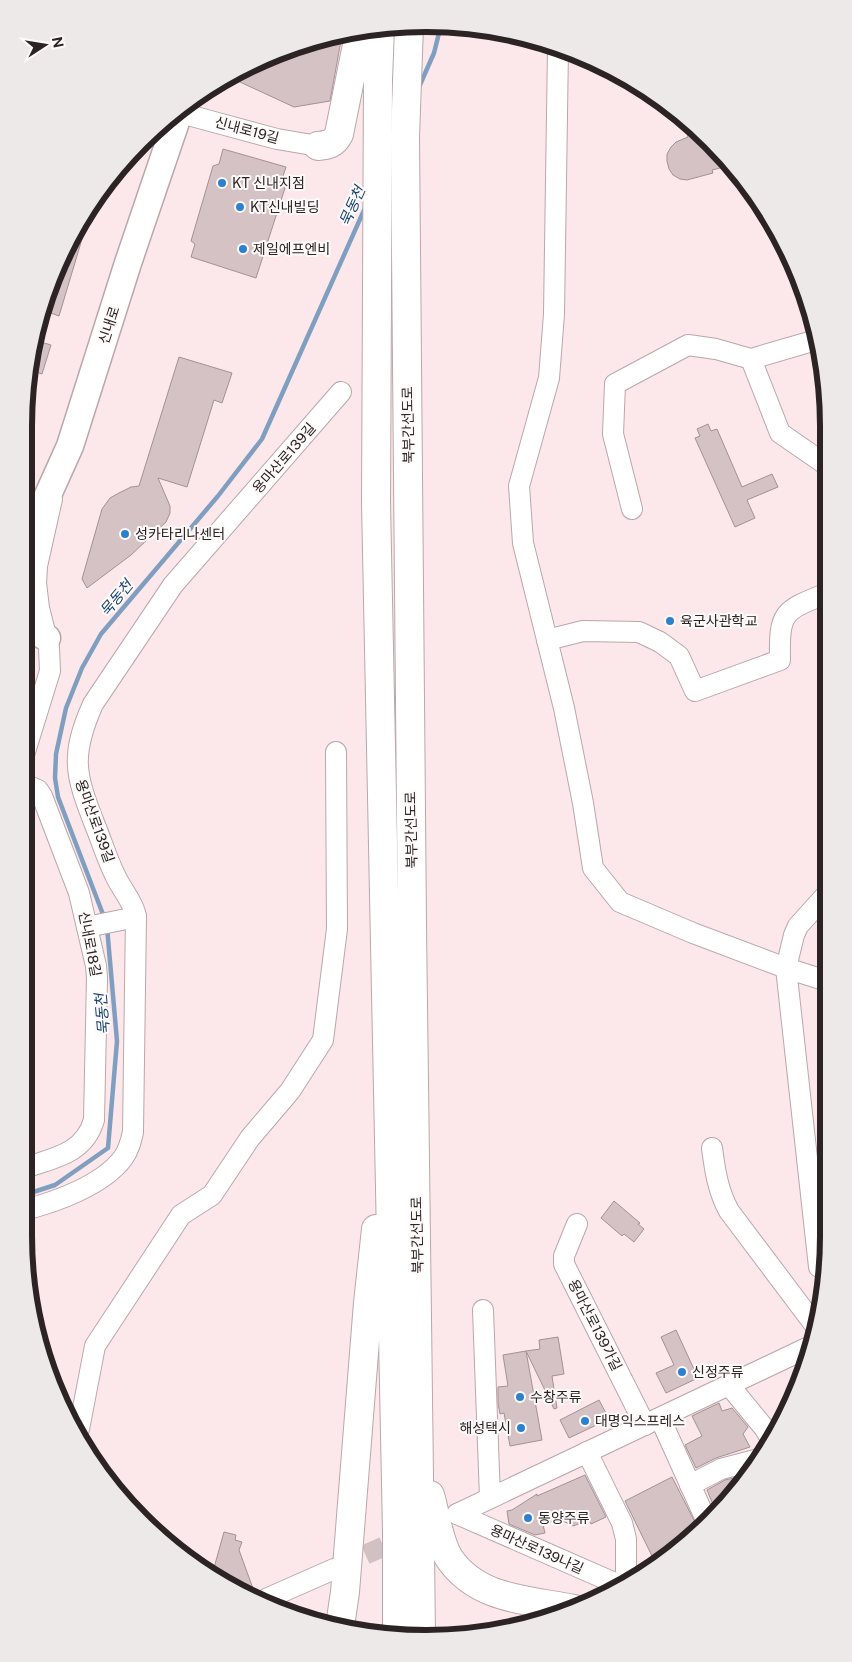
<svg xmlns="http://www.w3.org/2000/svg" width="852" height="1662" font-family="'Public Sans','Noto Sans KR',sans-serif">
<rect width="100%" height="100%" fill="#fce8ea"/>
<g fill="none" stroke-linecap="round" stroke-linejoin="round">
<g stroke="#809fc0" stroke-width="4.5">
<path d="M419 87 434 53 441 25"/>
<path d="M104 917 58 797 55 778 56 754 66 708 82 668 101 634 218 496 262 439 365 208"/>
<path d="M24 1195 55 1185 108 1148 117 1041 107 927"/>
</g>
</g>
<g fill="#d5c2c4" stroke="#a39193">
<path d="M342 35 330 101 294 107 227 76 297 45Z"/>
<path d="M683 118 691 123 728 166 712 170 713 173 687 180 680 179 673 175 669 169 667 161V154L671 147 676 142 688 137Z"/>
<path d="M223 149 286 167 281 182 285 188 256 278 191 257 195 244 191 241 213 166 219 164Z"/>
<path d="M84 217 88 219 59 316 42 310 65 248Z"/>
<path d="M34 340 51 345 42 374 30 370Z"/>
<path d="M179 357 232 373 222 403 214 400 187 487 158 478 170 506V513L166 522 131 555 87 588 82 579 102 509 110 498 119 493 131 487 139 486Z"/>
<path d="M708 424 711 431 717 429 742 487 772 474 778 487 747 500 755 518 735 527 695 438 700 436 697 429Z"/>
<path d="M614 1201 640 1223 638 1224 644 1229 634 1242 624 1234 622 1236 601 1218Z"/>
<path d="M676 1330 698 1378 666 1393 656 1373 674 1365 661 1337Z"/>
<path d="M558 1337 564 1374 552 1376 557 1408 554 1409 526 1351 540 1349 539 1340Z"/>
<path d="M526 1351 542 1440 510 1446 504 1413 500 1414 498 1403V1387L508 1386 503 1355Z"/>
<path d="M599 1400 609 1419 569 1438 560 1420Z"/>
<path d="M719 1403 722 1411 732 1408 748 1427 743 1434 750 1447 716 1458 696 1468 685 1445 702 1436 692 1416Z"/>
<path d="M585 1475 606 1517 591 1524 589 1520 573 1526 559 1519 543 1525 545 1533 535 1535 509 1524 507 1511 512 1510 537 1494V1496Z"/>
<path d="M672 1477 699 1530 691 1538 654 1560 625 1501Z"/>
<path d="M738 1477 741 1485 716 1512 707 1490 725 1480Z"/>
<path d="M224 1532 236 1535 235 1540 242 1542 239 1550 255 1594 212 1575Z"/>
</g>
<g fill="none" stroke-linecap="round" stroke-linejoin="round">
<path stroke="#d2c1c2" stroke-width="20" stroke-dasharray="20 10" stroke-linecap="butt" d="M338 1567 407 1536"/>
<g stroke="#baa7a9" stroke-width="22">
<g id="minor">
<path d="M558 48 554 314 549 378 519 486 523 543 564 708 583 803 593 868 620 902 693 933 786 968 827 981"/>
<path d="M177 112 277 139 318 146"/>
<path d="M751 359 780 433 825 464"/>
<path d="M632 509 613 434 615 384 688 345 716 349 751 359 816 340"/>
<path d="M547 640 583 631 639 632 660 642 679 656 695 691 780 660C779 612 783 611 825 594"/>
<path d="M24 755 50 671 49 648 39 608 36 583 37 566 52 499"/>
<path d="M87 927 136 917"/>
<path d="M712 1148C715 1171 718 1191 729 1211L817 1328"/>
<path d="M24 1168C54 1158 84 1154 94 1120L97 978 96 966 79 893 42 796 38 790 24 784"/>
<path d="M24 1210C56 1202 103 1185 123 1158 129 1150 131 1141 133 1132L136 916C133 901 121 889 115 875 107 859 102 842 95 825 75 774 70 756 93 704L173 585 341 392"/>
<path d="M577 1224 564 1256V1264L645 1425"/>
<path d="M819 1267 786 968 794 935 798 926 826 895"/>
<path d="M483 1310 490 1498"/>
<path d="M729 1385 765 1429 771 1439"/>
<path d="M660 1418 707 1522"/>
<path d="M79 1429 95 1346 181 1215 212 1195 250 1138 290 1091 323 1040 337 929 336 752"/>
<path d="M587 1452 622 1523 626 1539V1579"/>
<path d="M690 1485 721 1469 759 1459"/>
<path d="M457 1514 813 1345"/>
<path d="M457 1514 617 1584"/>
<path d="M266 1599 334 1569"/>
</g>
</g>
<g stroke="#baa7a9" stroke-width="29">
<g id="major">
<path d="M24 534 43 506 70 446 128 263 180 110"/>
<path d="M24 625 47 638"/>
</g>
</g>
<g stroke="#baa7a9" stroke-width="30">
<g id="highway">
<path d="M409 26 405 137 412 925 421 1634"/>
<path d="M380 27 378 80 376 502 397 1532V1632"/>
<path d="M318 146C328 145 334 144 339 134L360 30"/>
<path d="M430 1495C436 1515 438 1540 449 1558 477 1600 529 1600 574 1609"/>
<path d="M340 1626 345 1592 368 1303 376 1229"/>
</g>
</g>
<use href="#minor" stroke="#fff" stroke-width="20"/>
<use href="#major" stroke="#fff" stroke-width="26"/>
<use href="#highway" stroke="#fff" stroke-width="28"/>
<path stroke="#524748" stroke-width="4" stroke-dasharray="8 4" stroke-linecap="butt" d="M24 700 26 696"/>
</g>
<g fill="#2b81cf" stroke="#fefafa" stroke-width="2">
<circle cx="222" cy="183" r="5"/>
<circle cx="240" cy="207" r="5"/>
<circle cx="243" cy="249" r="5"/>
<circle cx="125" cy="534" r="5"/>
<circle cx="670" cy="621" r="5"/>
<circle cx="682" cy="1372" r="5"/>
<circle cx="520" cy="1397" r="5"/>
<circle cx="585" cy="1421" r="5"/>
<circle cx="521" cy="1428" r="5"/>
<circle cx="528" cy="1518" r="5"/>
</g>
<g text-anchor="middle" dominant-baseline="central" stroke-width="4" stroke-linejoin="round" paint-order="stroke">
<g font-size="14" fill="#2b2324" stroke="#fefafa">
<text transform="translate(247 130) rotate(15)">신내로19길</text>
<text transform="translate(109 325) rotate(-72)">신내로</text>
<text transform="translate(408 425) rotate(-91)">북부간선도로</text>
<text transform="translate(284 458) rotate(-49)">용마산로139길</text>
<text transform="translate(95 821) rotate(70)">용마산로139길</text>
<text transform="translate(411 830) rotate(-91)">북부간선도로</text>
<text transform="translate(90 944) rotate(79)">신내로18길</text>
<text transform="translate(417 1235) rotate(-91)">북부간선도로</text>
<text transform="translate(595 1325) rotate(63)">용마산로139가길</text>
<text transform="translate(537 1549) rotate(24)">용마산로139나길</text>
</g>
<g font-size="14" fill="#2b2324" stroke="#fefafa" text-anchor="start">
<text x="232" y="183">KT 신내지점</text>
<text x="250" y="207">KT신내빌딩</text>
<text x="253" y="249">제일에프엔비</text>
<text x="135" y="534">성카타리나센터</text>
<text x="680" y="621">육군사관학교</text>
<text x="692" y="1372">신정주류</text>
<text x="530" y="1397">수창주류</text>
<text x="595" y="1421">대명익스프레스</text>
<text x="511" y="1428" text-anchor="end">해성택시</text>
<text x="538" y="1518">동양주류</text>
</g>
<g font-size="15" font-style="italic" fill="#164570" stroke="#fefafa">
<text transform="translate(352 206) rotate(-66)">묵동천</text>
<text transform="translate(116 598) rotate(-50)">묵동천</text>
<text transform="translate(102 1014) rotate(-95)">묵동천</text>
</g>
</g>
<path d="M0 0H852V1662H0ZM426 32H426A394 394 0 0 1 820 426V1236A394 394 0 0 1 426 1630H426A394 394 0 0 1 32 1236V426A394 394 0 0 1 426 32Z" fill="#ede9e9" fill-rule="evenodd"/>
<path fill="none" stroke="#2b2324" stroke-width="6" d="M426 32H426A394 394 0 0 1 820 426V1236A394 394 0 0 1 426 1630H426A394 394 0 0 1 32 1236V426A394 394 0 0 1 426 32Z"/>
<g transform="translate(45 45) rotate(78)" stroke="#fefafa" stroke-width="4" paint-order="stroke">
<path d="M0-4L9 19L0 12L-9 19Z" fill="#2b2324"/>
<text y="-8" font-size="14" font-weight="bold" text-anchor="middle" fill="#2b2324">N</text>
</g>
</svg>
